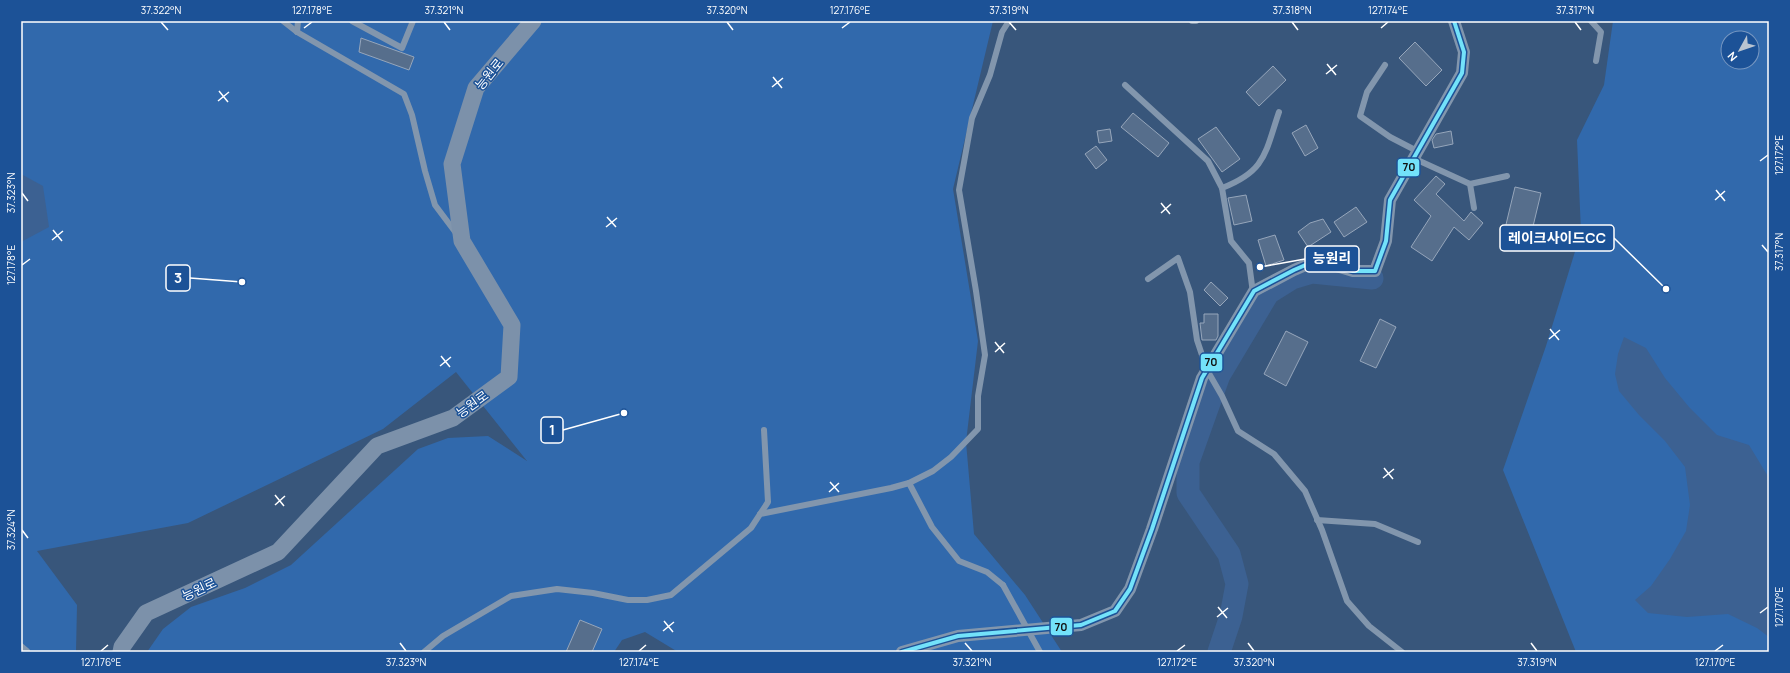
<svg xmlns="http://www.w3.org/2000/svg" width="1790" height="673" font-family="Manrope,'Noto Sans KR',sans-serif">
<rect width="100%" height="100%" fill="#38567b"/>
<g fill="#3169ac" fill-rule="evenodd">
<path d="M21 21H993L953 189 978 341 966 442 974 534 1025 595 1062 652H678L645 632 622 640 614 652H147L163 629 191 607 245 588 291 565 418 449 448 438 488 436 527 461 456 372 383 429 188 523 37 551 77 605 76 652H21Z"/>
<path d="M1613 21H1769V652H1576L1503 470 1546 346 1581 232 1577 140 1604 85ZM1728 38H1752V62H1728Z"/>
</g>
<g fill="#3c6192">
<path d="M21 174 43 186 49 227 21 242Z"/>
<path d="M1624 337 1646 348 1665 378 1689 407 1717 435 1749 445 1769 478V637L1757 628 1728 614 1687 617 1648 613 1635 600 1651 586 1670 559 1686 531 1690 505 1685 467 1665 441 1639 415 1619 391 1615 374 1618 354Z"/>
</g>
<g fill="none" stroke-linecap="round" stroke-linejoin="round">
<path stroke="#3c6192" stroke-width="23" d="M1219 652 1231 616 1237 584 1229 554 1188 493V462L1219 375 1268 293 1292 278 1312 272 1372 278"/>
</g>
<g fill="#566e8c" stroke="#96a6bb">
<path d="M361 38 414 57 409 70 359 52Z"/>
<path d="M1415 42 1442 70 1426 86 1399 58Z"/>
<path d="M1273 66 1286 80 1259 106 1246 92Z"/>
<path d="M1133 113 1169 143 1158 157 1121 127Z"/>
<path d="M1306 125 1318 148 1305 156 1292 133Z"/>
<path d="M1216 127 1240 159 1222 172 1198 139Z"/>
<path d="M1110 129 1112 141 1099 143 1097 131Z"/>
<path d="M1451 131 1453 144 1434 148 1432 140 1436 134Z"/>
<path d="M1096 146 1107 160 1096 169 1085 154Z"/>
<path d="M1436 176 1445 184 1436 194 1464 221 1471 212 1483 223 1469 240 1454 227 1432 261 1411 247 1431 216 1414 200Z"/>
<path d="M1515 187 1541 193 1529 243 1503 237Z"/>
<path d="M1246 195 1252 221 1234 225 1228 198Z"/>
<path d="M1356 207 1367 222 1344 237 1334 222Z"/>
<path d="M1323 219 1331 232 1308 247 1298 232 1310 223Z"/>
<path d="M1275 235 1284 260 1266 266 1258 240Z"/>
<path d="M1211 282 1228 298 1220 306 1204 290Z"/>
<path d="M1204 314H1218V336L1216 340H1202L1200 323H1204Z"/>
<path d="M1380 319 1396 327 1376 368 1360 361Z"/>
<path d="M1286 331 1308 342 1286 386 1264 374Z"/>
<path d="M580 620 602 629 592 652H566Z"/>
</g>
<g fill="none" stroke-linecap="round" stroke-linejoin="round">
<g stroke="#8296ad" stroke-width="6">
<path d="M283 21 297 32 404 94 412 115 425 171 435 205 456 233"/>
<path d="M352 21 402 48 413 21"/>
<path d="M1192 21H1196"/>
<path d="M1591 21 1601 32 1596 61"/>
<path d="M297 32 298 21"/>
<path d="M1385 65 1367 92 1360 116 1390 137 1417 151"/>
<path d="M1125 85 1208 161 1222 188 1231 241 1249 263 1253 293"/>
<path d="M1413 158 1470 184 1507 176"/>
<path d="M1470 184 1474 208"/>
<path d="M1222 188C1266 171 1265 153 1279 112"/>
<path d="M1148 279 1178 258 1190 292 1197 340 1207 370 1222 396 1238 431 1274 454 1305 491 1322 530 1347 601 1369 626 1402 652"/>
<path d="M909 483 933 471 951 457 978 429V396L985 355 976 291 959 190 972 118 990 75 1002 32 1009 21"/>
<path d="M760 514 891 488 909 483 932 527 959 561 987 572 1003 585"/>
<path d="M1317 520 1375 524 1418 542"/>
<path d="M21 646 27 651"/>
<path d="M424 652 443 636 511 596 557 589 593 593 628 600H647L671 595 751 528 768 502 764 430"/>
</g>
<path stroke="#8296ad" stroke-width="12" d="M902 652 958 636 1081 625 1115 611 1130 589 1152 529 1202 378 1254 291 1294 270 1317 260 1353 271H1375L1386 241 1390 200 1462 73 1464 52 1454 21"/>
<path stroke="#7c91aa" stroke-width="17" d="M121 652 122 647 146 613 278 552 377 446 453 418 509 377 512 325 462 241 452 164 476 88 533 21"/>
<path stroke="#8296ad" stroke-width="6" d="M1003 585 1040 652"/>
<g stroke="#1c5297" stroke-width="7">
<path id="bus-1" d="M902 652 958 636 1081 625 1115 611 1130 589 1152 529 1202 378 1254 291 1294 270 1317 260 1353 271H1375L1386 241 1390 200 1462 73 1464 52 1454 21"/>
</g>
<use href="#bus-1" stroke="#73e2fa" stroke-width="4"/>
</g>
<path fill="none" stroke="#fff" stroke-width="1.5" d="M161 22 168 30M444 22 450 30M727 22 733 30M1009 22 1016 30M1292 22 1298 30M1575 22 1581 30M304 28 312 22M842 28 850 22M1381 28 1388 22M1327 64 1336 75M1326 74 1337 65M773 77 782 88M772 87 783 78M219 91 228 102M218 101 229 92M1760 161 1768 155M1716 190 1725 201M22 193 28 201M1715 200 1725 191M1161 203 1170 214M1161 213 1171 204M607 217 616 227M606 227 617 218M53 230 62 241M52 240 63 231M1762 245 1768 252M22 265 30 259M1550 329 1559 340M1549 339 1560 330M995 342 1004 353M995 352 1005 343M441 356 450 367M440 366 451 357M1384 468 1393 479M1383 478 1394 469M830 482 839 492M829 492 839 483M275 495 284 506M275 505 285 496M22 530 28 538M1218 607 1227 618M1760 613 1768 607M1217 617 1228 608M664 621 673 632M663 631 674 622M400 643 406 651M965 643 972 651M1248 643 1254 651M1531 643 1537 651M101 651 108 645M639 651 646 645M1177 651 1185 645M1715 651 1723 645"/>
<g text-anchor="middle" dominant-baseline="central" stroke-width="3" stroke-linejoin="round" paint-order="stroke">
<g font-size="13" fill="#fff" stroke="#1c5297">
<text transform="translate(489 74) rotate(-51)">능원로</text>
<text transform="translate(472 404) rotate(-36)">능원로</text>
<text transform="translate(199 589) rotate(-25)">능원로</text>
</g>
</g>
<path fill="none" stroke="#fff" stroke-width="1.5" d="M1666 289L1614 238M1260 267L1305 259M242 282L190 278M624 413L563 430"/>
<g fill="#fff" stroke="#1c5297" stroke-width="1.5">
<circle cx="1666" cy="289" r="4"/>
<circle cx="1260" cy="267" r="4"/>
<circle cx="242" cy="282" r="4"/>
<circle cx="624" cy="413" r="4"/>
</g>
<g fill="#1c5297" stroke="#fff" stroke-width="1.5">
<rect x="1500" y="225" width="114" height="26" rx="4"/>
<rect x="1305" y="246" width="54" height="26" rx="4"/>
<rect x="166" y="265" width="24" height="26" rx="4"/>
<rect x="541" y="417" width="22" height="26" rx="4"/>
</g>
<g font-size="14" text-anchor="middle" font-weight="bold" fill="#fff">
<text x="1557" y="243">레이크사이드CC</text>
<text x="1332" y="263">능원리</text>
<text x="178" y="283">3</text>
<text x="552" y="435">1</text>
</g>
<g stroke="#1c5297" stroke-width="1.5">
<rect x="1397" y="158" width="23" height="19" rx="4" fill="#73e2fa"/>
<rect x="1200" y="353" width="23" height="19" rx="4" fill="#73e2fa"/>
<rect x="1050" y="617" width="23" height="19" rx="4" fill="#73e2fa"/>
</g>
<g font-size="11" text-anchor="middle" font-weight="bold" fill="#111">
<text x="1409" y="171">70</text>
<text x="1211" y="366">70</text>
<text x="1061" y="631">70</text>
</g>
<rect width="1790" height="673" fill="none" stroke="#1c5297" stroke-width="44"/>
<g transform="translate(1740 50) rotate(230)"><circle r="19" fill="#1c5297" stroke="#7797c1"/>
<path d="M0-3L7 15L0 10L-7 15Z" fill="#b9c4d1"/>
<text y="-6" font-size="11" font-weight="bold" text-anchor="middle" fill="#ffffff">N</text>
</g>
<rect x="22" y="22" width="1746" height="629" fill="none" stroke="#fff" stroke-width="1.5"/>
<g font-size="10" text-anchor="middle" fill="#fff">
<text x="161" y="14">37.322°N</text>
<text x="312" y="14">127.178°E</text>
<text x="444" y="14">37.321°N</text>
<text x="727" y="14">37.320°N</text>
<text x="850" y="14">127.176°E</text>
<text x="1009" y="14">37.319°N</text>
<text x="1292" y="14">37.318°N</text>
<text x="1388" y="14">127.174°E</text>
<text x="1575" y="14">37.317°N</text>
<text transform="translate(1779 155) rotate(-90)" y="4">127.172°E</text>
<text transform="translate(11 193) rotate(-90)" y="4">37.323°N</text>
<text transform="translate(1779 252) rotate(-90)" y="4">37.317°N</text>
<text transform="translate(11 265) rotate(-90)" y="4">127.178°E</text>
<text transform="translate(11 530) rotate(-90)" y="4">37.324°N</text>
<text transform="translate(1779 607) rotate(-90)" y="4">127.170°E</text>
<text x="101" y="666">127.176°E</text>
<text x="406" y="666">37.323°N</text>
<text x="639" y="666">127.174°E</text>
<text x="972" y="666">37.321°N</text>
<text x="1177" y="666">127.172°E</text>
<text x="1254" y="666">37.320°N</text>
<text x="1537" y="666">37.319°N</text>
<text x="1715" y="666">127.170°E</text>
</g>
</svg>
